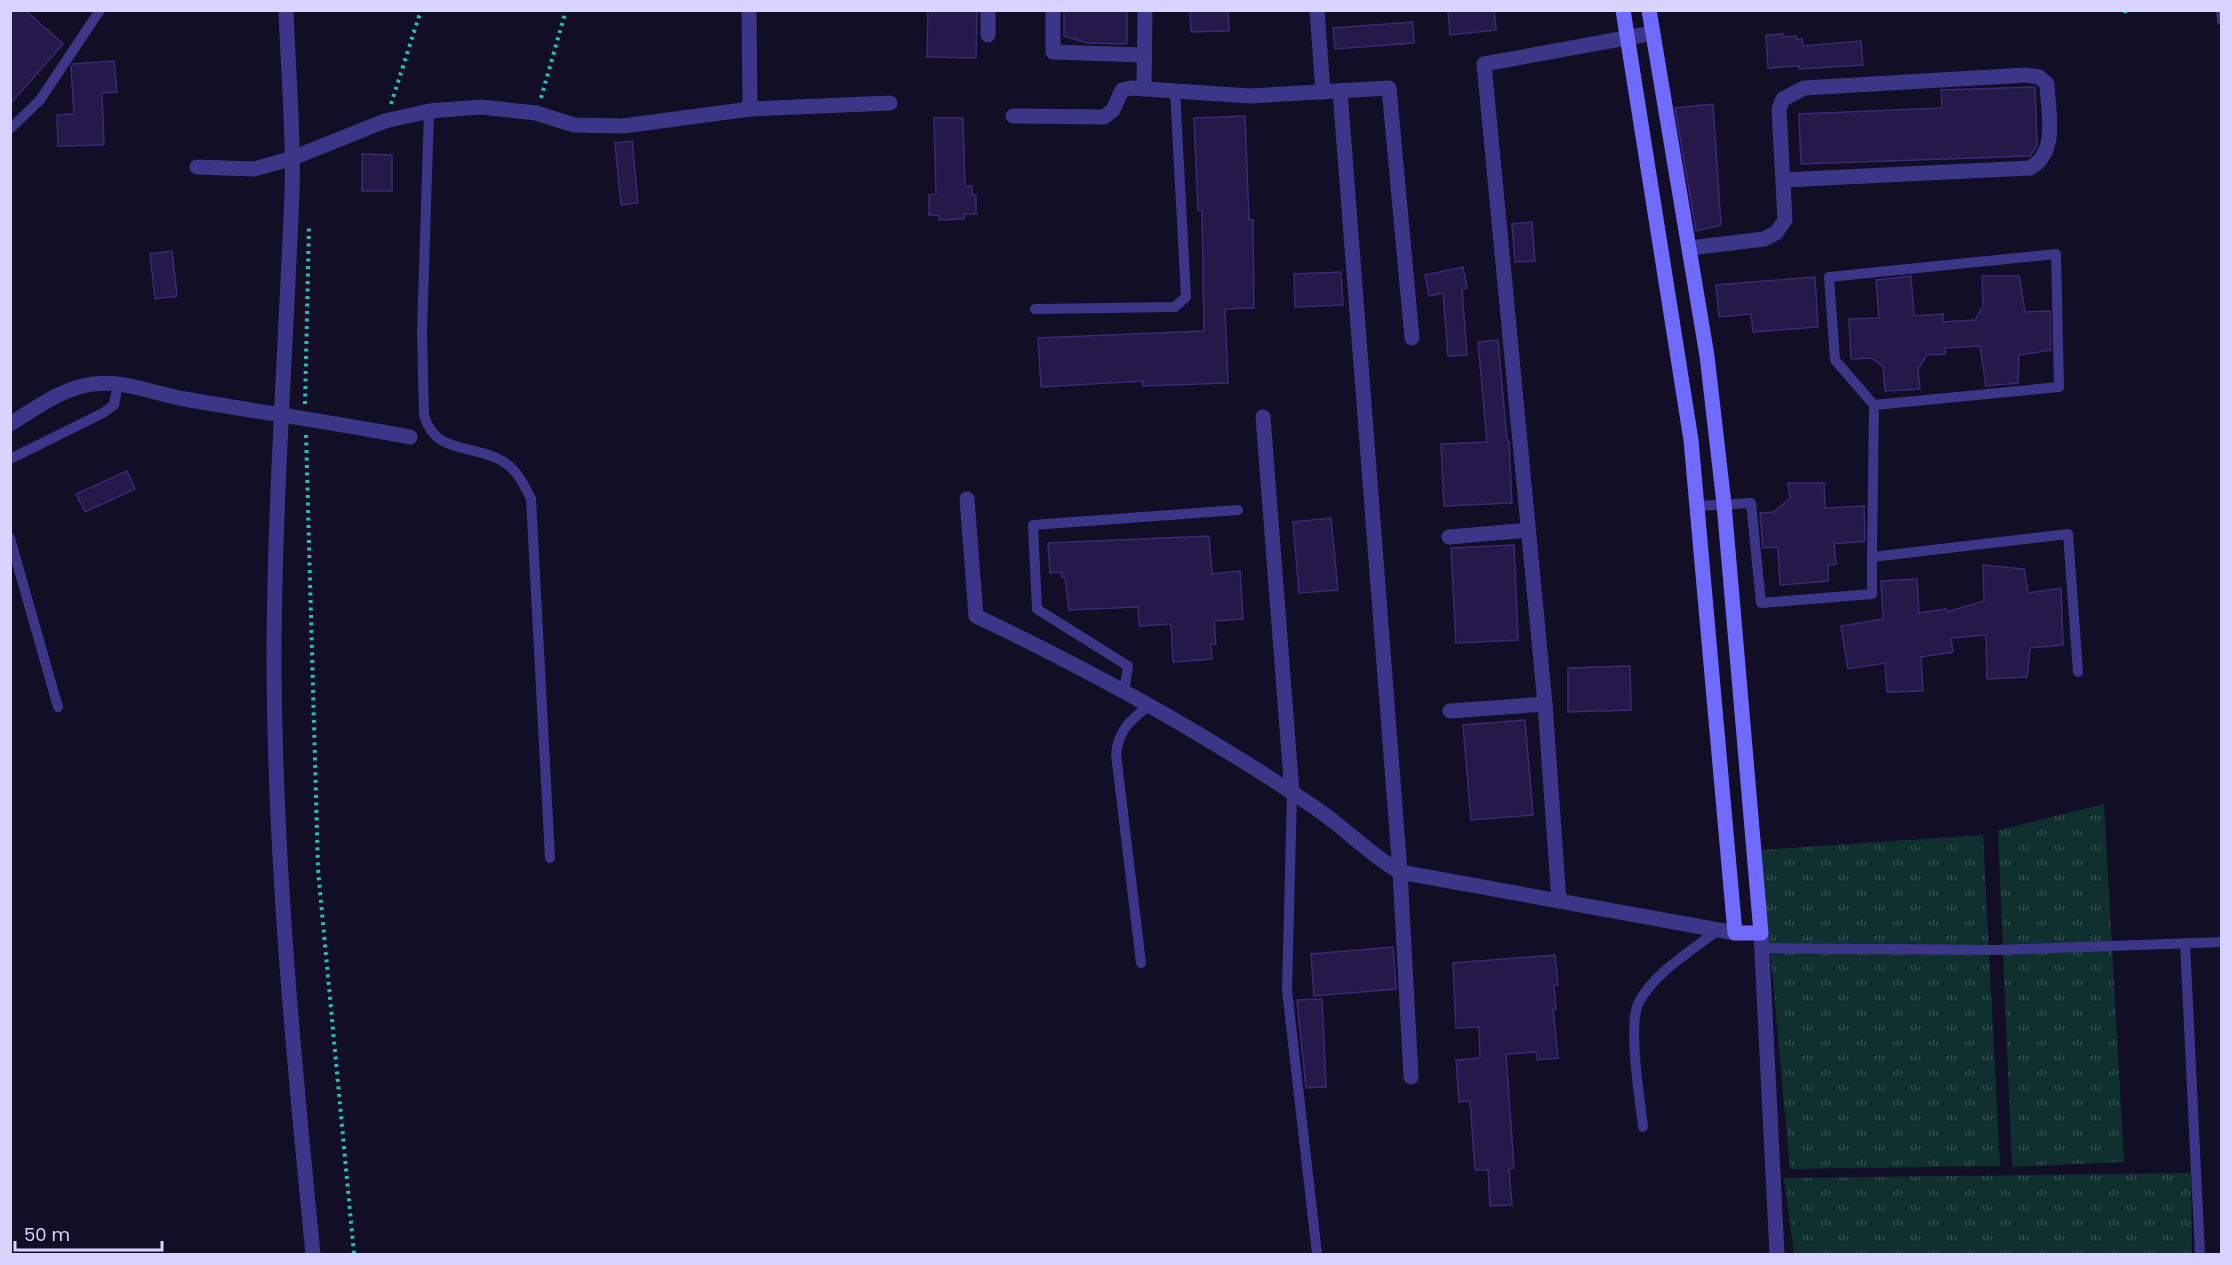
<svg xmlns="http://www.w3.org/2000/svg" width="2232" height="1265" font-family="Poppins,sans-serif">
<defs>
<pattern id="grass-tufts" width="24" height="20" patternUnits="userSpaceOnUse" patternTransform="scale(1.5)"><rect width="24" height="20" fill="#103030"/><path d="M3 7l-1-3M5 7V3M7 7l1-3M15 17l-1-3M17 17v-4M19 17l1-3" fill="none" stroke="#324d4f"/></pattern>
</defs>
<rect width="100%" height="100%" fill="#120e26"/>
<g fill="url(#grass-tufts)">
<path d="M2104 804 2124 1162 2012 1167 1998 830Z"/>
<path d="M1983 835 2000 1166 1790 1169 1761 850Z"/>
<path d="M2191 1173 2192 1254H1794L1784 1178Z"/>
</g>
<g fill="#241948" stroke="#3a2a75" stroke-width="1.5">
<path d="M10 10H25L63 44 10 104Z"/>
<path d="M928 10H977L976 58 927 57Z"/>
<path d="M1064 10H1127V44L1087 43 1064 36Z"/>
<path d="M1190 10H1228L1229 31 1191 32Z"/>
<path d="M1448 10H1494L1496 30 1450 35Z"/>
<path d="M1413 22 1414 43 1335 49 1333 28Z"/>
<path d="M1783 34V37L1796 36 1797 39H1802L1803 46 1861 41 1863 65 1799 69V66L1768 68 1766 35Z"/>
<path d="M114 61 117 92 102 93 104 145 58 146 57 115 74 114 71 67 73 64Z"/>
<path d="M2035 87 2037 146 2030 156 1801 164 1799 114 1942 108 1941 90Z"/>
<path d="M1713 104 1721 225 1696 231 1675 108Z"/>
<path d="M1245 116 1249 220H1253L1254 308 1225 309 1228 383 1143 386V381L1041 387 1038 338 1204 331 1202 210H1198L1194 118Z"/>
<path d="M934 118H963L965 186H972V195H976V214H964V219L939 220V215H929V195L936 194Z"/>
<path d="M632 141 638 203 621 205 615 143Z"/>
<path d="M362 154 392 155V191H362Z"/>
<path d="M1532 222 1535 261 1515 262 1512 224Z"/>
<path d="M172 251 177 296 155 299 150 254Z"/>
<path d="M1463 267 1467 288 1462 289 1467 355 1448 356 1443 293 1429 296 1425 275Z"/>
<path d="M1341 272 1343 305 1295 307 1294 274Z"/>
<path d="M1911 276 1914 316 1943 314V322L1975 320 1983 306 1982 276H2019L2025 312 2050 311 2051 350 2019 355 2018 383 1986 386 1980 346 1945 348V354L1927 355 1918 369 1920 389 1885 391 1883 366 1871 358 1851 359 1849 319 1879 318 1876 280Z"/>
<path d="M1815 277 1818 327 1753 332 1751 314 1719 317 1716 285Z"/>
<path d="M1498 340 1507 441H1509L1512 503 1444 506 1441 444 1487 442 1478 342Z"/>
<path d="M127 471 135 489 85 512 76 494Z"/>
<path d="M1788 483H1824L1825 508 1864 506 1865 541 1834 544 1836 564 1828 565V581L1780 585 1778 547 1763 548 1760 513 1774 512 1790 498Z"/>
<path d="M1331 518 1338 590 1299 593 1293 522Z"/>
<path d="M1209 536 1212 574 1240 571 1243 619 1214 621 1216 644H1211L1212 659 1173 662 1171 624 1139 626 1138 607 1069 610 1065 577H1062L1061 572 1050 573 1048 543Z"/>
<path d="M1514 545 1518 640 1456 643 1451 548Z"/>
<path d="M1983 565 2024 569 2028 593 2061 588 2063 645 2030 648 2027 677 1987 679 1986 635 1951 638 1953 652 1921 657 1923 691 1887 692 1885 663 1848 669 1841 626 1883 619 1881 581 1917 579 1919 613 1946 609 1947 612 1984 601Z"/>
<path d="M1630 666 1631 710 1568 712V668Z"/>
<path d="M1525 720 1533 815 1471 820 1463 725Z"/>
<path d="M1393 947 1396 989 1314 996 1311 954Z"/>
<path d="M1555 955 1558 985H1554L1556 1009H1553L1558 1058 1537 1060 1536 1052 1506 1054 1514 1168 1509 1169 1512 1205 1490 1206 1488 1170H1475L1470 1101 1459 1102 1456 1060 1480 1058 1479 1027 1456 1028 1453 963Z"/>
<path d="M1322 999 1326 1087 1306 1088 1297 1000Z"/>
</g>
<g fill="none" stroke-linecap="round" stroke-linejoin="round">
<g stroke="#29bdb8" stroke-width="4" stroke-dasharray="3 4.5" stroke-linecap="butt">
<path d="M2125 10 2126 16"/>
<path d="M541 98 566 10"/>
<path d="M391 104 421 10"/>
<path d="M305 404 309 225"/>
<path d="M306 435 318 870 354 1254"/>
</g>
<g stroke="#3b3688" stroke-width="10">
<path d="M2221 10 2222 21"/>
<path d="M429 111 422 332 424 415C435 456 474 443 504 462 518 471 524 485 531 499L550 858"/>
<path d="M10 129 40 100 100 10"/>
<path d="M1035 309 1175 307 1186 297 1175 91"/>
<path d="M10 459 103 413 114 405 118 383"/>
<path d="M1697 506 1751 503 1761 603 1872 594V557L2068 534 2078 672"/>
<path d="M10 538 58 707"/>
<path d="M1872 557 1874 405 2059 387 2056 254 1829 277 1835 360 1874 405"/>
<path d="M1124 692 1128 666 1037 609 1033 525 1238 510"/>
<path d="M1292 793 1287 990 1317 1254"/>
<path d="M2185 943 2200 1254"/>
<path d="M1762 948 1996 950 2222 942"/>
<path d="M1141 963 1116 754C1119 729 1130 721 1148 706"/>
<path d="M1643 1127C1640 1100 1628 1028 1638 1004 1653 973 1693 950 1719 929"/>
</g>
<g stroke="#3b3688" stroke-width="15">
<path d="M286 10C288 71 294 132 292 192 286 344 275 496 274 649 274 851 293 1053 313 1254"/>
<path d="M749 10 750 109"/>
<path d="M988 10V35"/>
<path d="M1053 10V52L1144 55"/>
<path d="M1317 10 1323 92"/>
<path d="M1144 89 1145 10"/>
<path d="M1340 91 1400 872 1411 1077"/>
<path d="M1013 116 1104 117 1113 110 1122 90 1131 88 1250 96 1389 88 1412 338"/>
<path d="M197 167 254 169 290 159 385 121 429 111 481 107 536 113 574 125 623 126 750 109 890 103"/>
<path d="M1690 248 1764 239 1776 233 1785 220 1779 109 1783 99 1804 88 2026 75 2039 77 2047 84C2048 112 2059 152 2030 168L1783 180"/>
<path d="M1263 417 1292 793"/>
<path d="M10 424C33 410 57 392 83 386 119 377 151 393 185 399 260 412 335 423 410 437"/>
<path d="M967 499 976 616C1094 672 1209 736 1317 809 1346 829 1369 854 1400 872L1735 933"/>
<path d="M1449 537 1528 530"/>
<path d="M1450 711 1545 704"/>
<path d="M1559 901 1545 704 1484 64 1653 33"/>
<path d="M1761 933 1777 1254"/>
</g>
<path stroke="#716aff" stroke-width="15" d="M1623 10 1691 440 1735 933H1761L1724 504 1707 356 1649 10"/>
</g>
<rect width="2232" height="1265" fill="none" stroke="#d9d3ff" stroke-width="24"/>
<path d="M15 1241v9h147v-9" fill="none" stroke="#d9d3ff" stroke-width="3"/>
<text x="24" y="1241" font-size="18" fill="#d9d3ff" stroke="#120e26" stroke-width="4.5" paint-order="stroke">50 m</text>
</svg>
